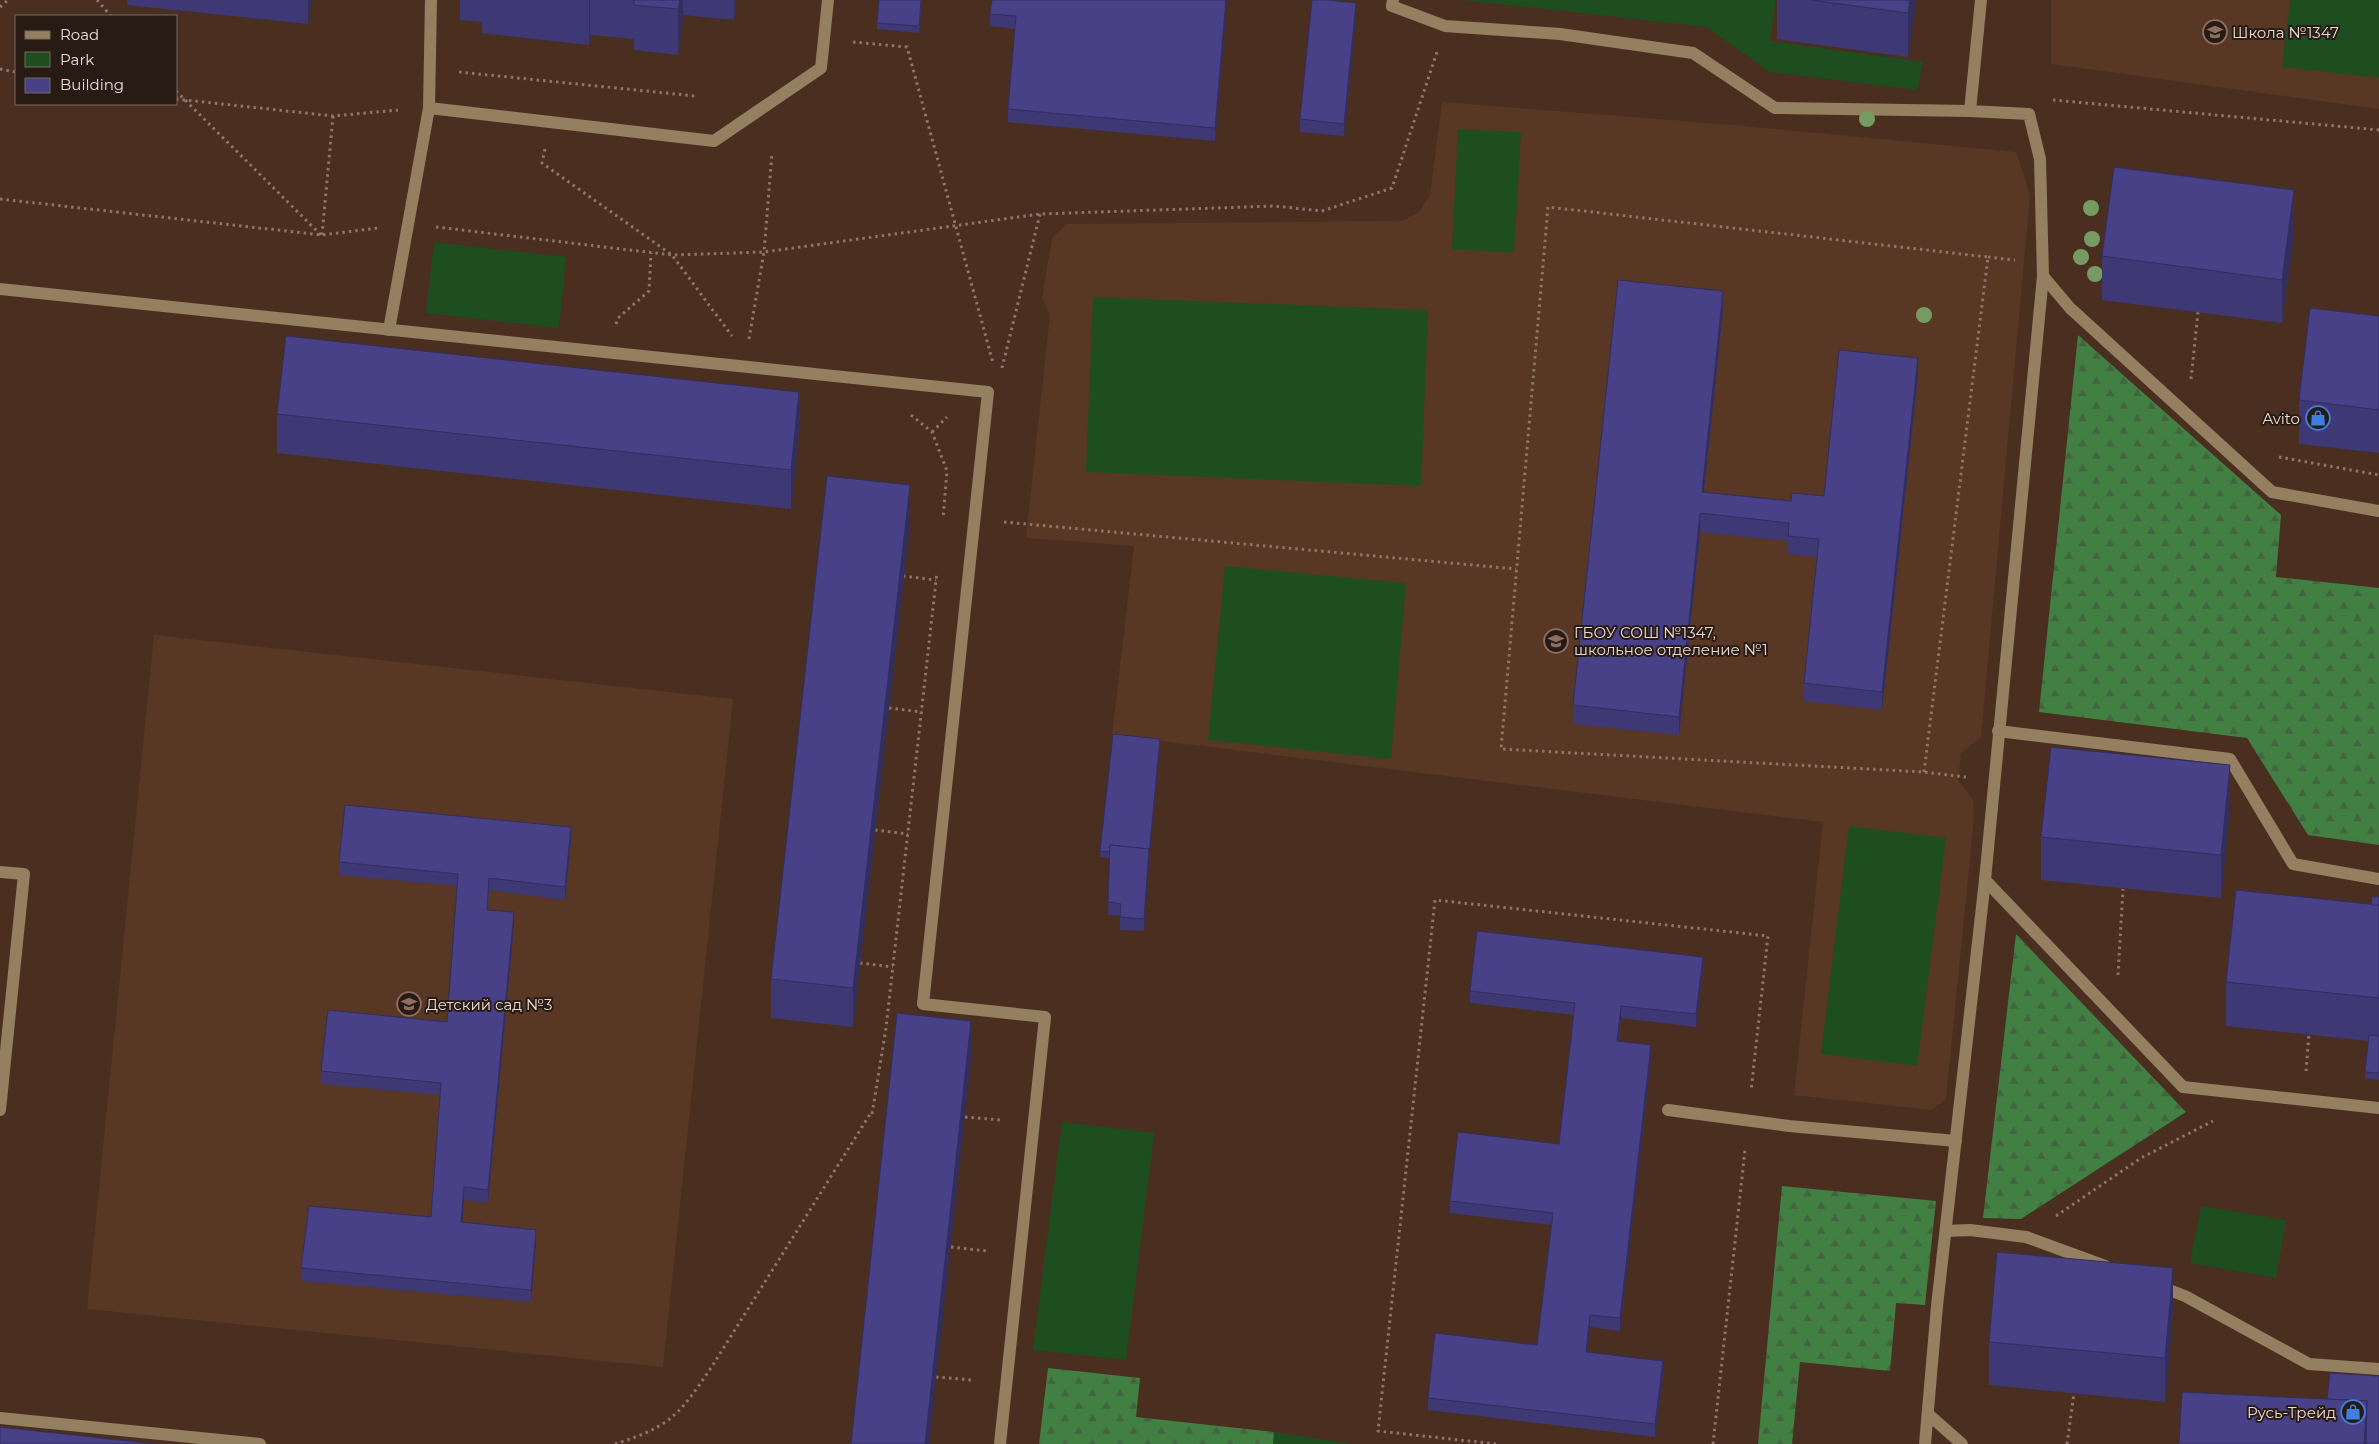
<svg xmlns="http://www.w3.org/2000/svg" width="2379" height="1444" font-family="Montserrat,sans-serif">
<defs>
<pattern id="forest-firs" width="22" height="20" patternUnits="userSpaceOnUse" patternTransform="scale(1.25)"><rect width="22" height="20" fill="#417f42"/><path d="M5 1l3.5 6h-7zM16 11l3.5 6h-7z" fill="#446441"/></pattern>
</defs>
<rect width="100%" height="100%" fill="#4a2f20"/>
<g fill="#583724">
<path d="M2051 0H2379V109L2051 64Z"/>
<path d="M1442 102 1734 125 2016 152 2030 195 1981 737 1961 754 1958 780 1973 800 1974 818 1946 1099 1931 1110 1794 1095 1823 822 1112 735 1134 546 1026 538 1050 314 1042 298 1052 238 1067 224 1402 221 1419 212 1430 195Z"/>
<path d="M154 635 733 699 663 1367 87 1309Z"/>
</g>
<g fill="#1e4e1f">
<path d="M1462 0H1776L1770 41 1923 62 1917 90 1770 72 1706 27Z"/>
<path d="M2290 0H2379V78L2282 67Z"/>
<path d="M1458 129 1521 132 1514 253 1452 249Z"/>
<path d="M434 242 566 257 559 328 426 313Z"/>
<path d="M1093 297 1428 310 1421 486 1086 472Z"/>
<path d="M1225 566 1406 583 1391 759 1208 740Z"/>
<path d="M1849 826 1946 838 1917 1066 1821 1054Z"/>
<path d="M1062 1122 1154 1133 1126 1360 1033 1350Z"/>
<path d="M2201 1206 2286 1220 2276 1278 2190 1263Z"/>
<path d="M1274 1432 1353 1444H1273Z"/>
</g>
<g fill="url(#forest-firs)">
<path d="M2078 335 2281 515 2276 577 2379 588V845L2308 835 2247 738 2039 712Z"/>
<path d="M2016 934 2186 1112 2021 1219 1983 1218Z"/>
<path d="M1782 1186 1936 1201 1925 1305 1896 1303 1890 1371 1800 1362 1792 1444H1758Z"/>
<path d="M1048 1368 1140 1378 1136 1417 1274 1432 1273 1444H1039Z"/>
</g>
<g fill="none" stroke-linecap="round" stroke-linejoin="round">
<g stroke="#8d7569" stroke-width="3" stroke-dasharray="2.5 4" stroke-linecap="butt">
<path d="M97 0 111 16"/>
<path d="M0 7 8 0"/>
<path d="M853 42 907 47 993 363"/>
<path d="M0 69 16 72"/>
<path d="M459 72 695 96"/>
<path d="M176 91 321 235"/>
<path d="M176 99 333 116 398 110"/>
<path d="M2053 100 2379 130"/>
<path d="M545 149 542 163 672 255 732 336"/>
<path d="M0 199 322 235 378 228"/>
<path d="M436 227 672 255 764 252 1040 214 1275 206 1322 211 1392 188 1437 52"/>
<path d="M322 235 333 116"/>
<path d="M1988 257 2015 260"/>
<path d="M616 324 618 318 649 291 651 253"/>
<path d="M749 339 764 252 772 153"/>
<path d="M1002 368 1040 214"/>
<path d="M2191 379 2198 312"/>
<path d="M911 415 932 432 947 471 943 519"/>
<path d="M932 432 947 417"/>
<path d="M2279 457 2379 475"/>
<path d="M1004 522 1516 569"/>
<path d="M903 576 936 580"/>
<path d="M889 708 922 712"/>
<path d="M1924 772 1988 257 1548 207 1501 749 1924 772 1966 777"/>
<path d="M875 830 908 834"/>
<path d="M860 963 893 967"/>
<path d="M2118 975 2123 889"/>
<path d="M2306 1071 2309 1034"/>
<path d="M872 1114 886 1028 937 572"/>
<path d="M965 1117 1001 1120"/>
<path d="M2056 1216 2141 1158 2213 1121"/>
<path d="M951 1247 987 1251"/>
<path d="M936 1377 972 1380"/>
<path d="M615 1444C634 1438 657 1430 672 1417 688 1403 699 1385 711 1368L872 1111"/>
<path d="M1496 1444 1378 1431 1435 900 1768 936 1751 1091"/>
<path d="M1713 1444 1745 1150"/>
<path d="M2067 1444 2074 1393"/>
</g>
<g stroke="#947f60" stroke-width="12">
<path d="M431 0 429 108 714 141 821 68 828 0"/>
<path d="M1393 0 1392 6 1445 26 1560 34 1693 53 1775 108 1970 111"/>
<path d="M2043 276 2070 308 2272 492 2379 511"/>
<path d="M0 289 988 392 923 1004 1045 1017 1000 1444"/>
<path d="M389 330 429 108"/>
<path d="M1998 731 2230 759 2293 864 2379 879"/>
<path d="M0 872 24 874 0 1110"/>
<path d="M1985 880 2183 1087 2379 1108"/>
<path d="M1668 1110 1789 1126 1956 1141"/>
<path d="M1946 1231 1970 1230 2026 1237 2105 1266"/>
<path d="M2156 1285 2185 1296 2309 1364 2379 1369"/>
<path d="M1928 1414 1962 1444"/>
<path d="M0 1418 260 1444"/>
<path d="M1925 1444 1937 1306 1985 880 2043 276 2040 159 2029 114 1970 111 1981 0"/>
</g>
</g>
<g fill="#779a63">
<circle cx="1867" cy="119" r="8"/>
<circle cx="2091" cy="208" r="8"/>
<circle cx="2092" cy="239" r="8"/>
<circle cx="2081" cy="257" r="8"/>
<circle cx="2095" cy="274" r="8"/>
<circle cx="1924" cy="315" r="8"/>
</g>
<g fill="#3e3874">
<path d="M127 0H311L308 24 127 5Z"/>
<path d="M460 0H736L734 20 683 15 678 55 634 50V39L590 35 589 45 482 33V22L460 20Z"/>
<path d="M922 0 919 33 877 29V23Z"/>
<path d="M1227 0 1215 141 1008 122V109L1015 29 990 26V14Z"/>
<path d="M1777 0H1916L1908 57 1777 39Z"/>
<path d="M1356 15 1344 136 1300 132V119Z"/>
<path d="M2294 233 2282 323 2102 300V256Z"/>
<path d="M1723 310 1704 492 1791 501 1824 496 1918 376 1882 710 1804 701V683L1817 557 1788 554V541L1700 532 1679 735 1573 724V705Z"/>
<path d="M2379 316V453L2299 444V400Z"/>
<path d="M277 414 799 431 791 509 277 453Z"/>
<path d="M910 524 853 1027 771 1018V979Z"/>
<path d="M1160 745 1149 861 1144 931 1120 930V916L1108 915 1110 858 1100 857V851Z"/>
<path d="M2230 808 2221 898 2041 880V837Z"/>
<path d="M571 840 565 900 489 890 488 910 514 925 488 1203 464 1200 462 1222 536 1243 531 1302 301 1281V1268L431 1217 440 1095 321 1084V1071L447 1022 457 886 339 875V862Z"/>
<path d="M2379 897V1080L2365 1078 2368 1041 2226 1026V982L2371 905Z"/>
<path d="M1703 969 1696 1027 1621 1018 1619 1042 1651 1058 1620 1331 1590 1327 1587 1352 1663 1373 1655 1437 1428 1410V1398L1537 1345 1552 1225 1450 1213V1201L1559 1144 1574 1015 1470 1003V991Z"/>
<path d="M2173 1311 2165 1402 1989 1385V1342Z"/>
</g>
<g fill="#322e5e">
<path d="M308 0H311L308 24Z"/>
<path d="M589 0H590V35L589 45Z"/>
<path d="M680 0H683V15L678 55V9Z"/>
<path d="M734 0H736L734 20Z"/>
<path d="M1226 0H1227L1215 141V128Z"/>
<path d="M1910 0H1916L1908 57V13Z"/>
<path d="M1356 3V15L1344 136V124Z"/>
<path d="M2294 190V233L2282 323V280Z"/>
<path d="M1723 291V310L1702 510V492Z"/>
<path d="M1918 358V376L1882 710V692Z"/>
<path d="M799 392V431L791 509V470Z"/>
<path d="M910 485V524L853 1027V988Z"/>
<path d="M1700 513V532L1679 735V717Z"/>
<path d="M1160 739 1149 861 1144 931V919L1149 849Z"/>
<path d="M2230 765V808L2221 898V855Z"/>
<path d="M571 827V840L565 900V887Z"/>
<path d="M514 912V925L488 1203V1190Z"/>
<path d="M1703 957V969L1696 1027V1014Z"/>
<path d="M1621 1006V1018L1617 1054V1041Z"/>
<path d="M971 1021V1060L929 1444H925Z"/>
<path d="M1651 1045V1058L1620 1331V1318Z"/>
<path d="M464 1187V1200L461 1234V1222Z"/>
<path d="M536 1230V1243L531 1302V1290Z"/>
<path d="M2173 1268V1311L2165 1402V1358Z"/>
<path d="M1590 1315V1327L1586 1364V1352Z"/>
<path d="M1663 1361V1373L1655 1437V1424Z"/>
<path d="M2367 1401V1444H2364Z"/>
</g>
<g fill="#484187" stroke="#322e5e">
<path d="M634 0H680L678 9 634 5Z"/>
<path d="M879 0H921L919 26 877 23Z"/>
<path d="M992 0H1226L1215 128 1008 109 1016 16 990 14Z"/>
<path d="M1312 0H1328L1356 3 1344 124 1300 119Z"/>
<path d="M1811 0H1910L1908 13Z"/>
<path d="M2114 167 2294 190 2282 280 2102 256Z"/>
<path d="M1618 280 1723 291 1702 492 1791 501 1792 493 1824 496 1839 350 1918 358 1882 692 1804 683 1819 539 1788 536 1789 523 1700 513 1679 717 1573 705Z"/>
<path d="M2310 308 2379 316V410L2299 400Z"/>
<path d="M286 336 799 392 791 470 277 414Z"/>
<path d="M827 476 910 485 853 988 771 979Z"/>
<path d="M1113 734 1160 739 1149 855V849L1110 845V852L1100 851Z"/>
<path d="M2051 747 2230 765 2221 855 2041 837Z"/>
<path d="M345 805 571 827 565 887 489 878 487 910 514 912 488 1190 464 1187 461 1222 536 1230 531 1290 301 1268 309 1206 431 1217 441 1083 321 1071 328 1010 447 1022 458 874 339 862Z"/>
<path d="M1110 845 1149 849 1144 919 1120 917 1121 904 1108 902Z"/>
<path d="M2236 890 2379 905V998L2226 982Z"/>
<path d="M2372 897H2379V905H2371Z"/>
<path d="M1477 931 1703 957 1696 1014 1621 1006 1617 1041 1651 1045 1620 1318 1590 1315 1586 1352 1663 1361 1655 1424 1428 1398 1435 1333 1537 1345 1553 1213 1450 1201 1458 1132 1559 1144 1575 1003 1470 991Z"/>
<path d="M897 1013 971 1021 925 1444H851Z"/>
<path d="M2369 1035 2379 1036V1073L2365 1072Z"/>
<path d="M1997 1252 2173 1268 2165 1358 1989 1342Z"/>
<path d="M2330 1373 2379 1376V1444H2366L2367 1401 2327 1399Z"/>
<path d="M2182 1392 2367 1401 2364 1444H2179Z"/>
<path d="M0 1427 157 1444H0Z"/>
</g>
<defs>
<g id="school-ring" transform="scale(1.25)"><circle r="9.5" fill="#271b14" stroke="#8d6e63" stroke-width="1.5"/><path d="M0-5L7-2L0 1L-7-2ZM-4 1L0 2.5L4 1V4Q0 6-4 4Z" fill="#8d6e63"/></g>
<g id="shop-ring" transform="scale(1.25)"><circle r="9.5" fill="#271b14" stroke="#3f7fe0" stroke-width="1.5"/><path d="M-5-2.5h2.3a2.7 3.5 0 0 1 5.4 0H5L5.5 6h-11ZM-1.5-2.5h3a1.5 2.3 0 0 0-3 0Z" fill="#3f7fe0"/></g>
</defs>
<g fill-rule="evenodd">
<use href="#school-ring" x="2215" y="32"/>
<use href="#shop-ring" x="2318" y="418"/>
<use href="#school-ring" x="1556" y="641"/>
<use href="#school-ring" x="409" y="1004"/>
<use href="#shop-ring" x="2353" y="1412"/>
</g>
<g text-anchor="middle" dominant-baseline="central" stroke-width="4" stroke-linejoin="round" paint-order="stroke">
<g font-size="15" fill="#eddbd2" stroke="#271b14" text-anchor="start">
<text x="2232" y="32">Школа №1347</text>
<text x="2300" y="418" text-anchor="end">Avito</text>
<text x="1574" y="632">ГБОУ СОШ №1347,<tspan x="1574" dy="17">школьное отделение №1</tspan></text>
<text x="426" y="1004">Детский сад №3</text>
<text x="2336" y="1412" text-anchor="end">Русь-Трейд</text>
</g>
</g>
<rect x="15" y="15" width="162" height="90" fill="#271b14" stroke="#766860"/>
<rect x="25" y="31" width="25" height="8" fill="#947f60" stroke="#766860"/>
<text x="60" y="40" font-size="15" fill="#eddbd2">Road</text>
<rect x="25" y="52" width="25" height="15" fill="#1e4e1f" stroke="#766860"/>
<text x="60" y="65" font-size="15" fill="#eddbd2">Park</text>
<rect x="25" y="78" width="25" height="15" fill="#484187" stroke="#766860"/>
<text x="60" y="90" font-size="15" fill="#eddbd2">Building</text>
</svg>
